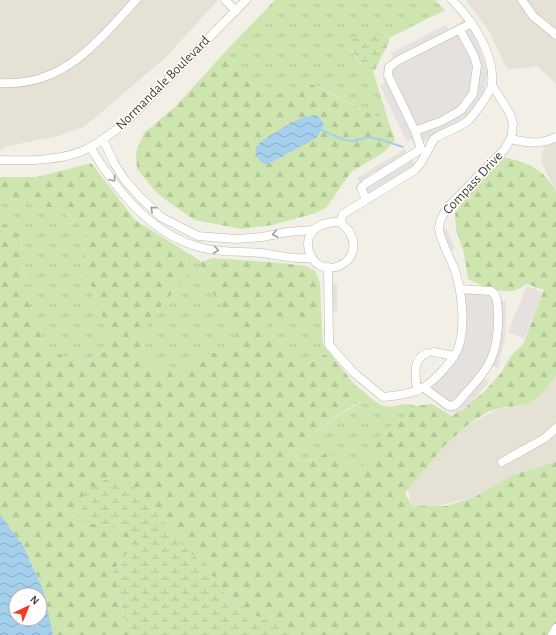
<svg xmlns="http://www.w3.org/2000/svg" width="556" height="635" font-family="'Alegreya Sans',sans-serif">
<defs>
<pattern id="grass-tufts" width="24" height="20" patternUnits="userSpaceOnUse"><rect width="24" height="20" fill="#cee5b0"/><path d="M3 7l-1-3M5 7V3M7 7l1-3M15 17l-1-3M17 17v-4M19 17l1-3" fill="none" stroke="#b2c698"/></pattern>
<pattern id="forest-firs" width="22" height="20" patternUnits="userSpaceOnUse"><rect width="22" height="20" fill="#cee5b0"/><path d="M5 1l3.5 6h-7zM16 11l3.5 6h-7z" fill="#b2c698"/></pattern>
<pattern id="wetland-marsh" width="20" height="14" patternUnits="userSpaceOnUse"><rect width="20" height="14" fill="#cee5b0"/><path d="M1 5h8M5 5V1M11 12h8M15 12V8" fill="none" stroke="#b2c698"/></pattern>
<pattern id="water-waves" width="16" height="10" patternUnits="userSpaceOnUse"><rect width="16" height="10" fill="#a4d0ed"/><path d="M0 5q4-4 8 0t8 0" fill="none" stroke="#87aac1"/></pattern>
</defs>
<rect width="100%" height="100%" fill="#f2efe6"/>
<g fill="#e6e1d5">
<path d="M0 0H218L165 58 84 127 58 136 8 146 0 151Z"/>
<path d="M466 0H556V84L537 66 526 68 507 69 489 31Z"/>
<path d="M556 136V192L541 161 544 146Z"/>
<path d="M556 376V490L515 475 475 497 436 506H412L408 489 445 444 466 426 498 409 526 405 539 397Z"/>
</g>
<g fill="url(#grass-tufts)">
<path d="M275 0H435L445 10 389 38 384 35 349 44C351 54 362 69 373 71L389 123 313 84 284 95 256 88 225 52Z"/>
<path d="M0 197 60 210 88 231 82 263 100 308 107 333 103 350 87 363 63 356 45 345 26 292 20 235 4 224 0 223Z"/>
<path d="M188 253 202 262 198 276 219 301 236 327 237 346 221 350 198 359 181 368H159L145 357 142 338 150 319 186 277Z"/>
<path d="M321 309 323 344 329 352 304 366 291 360 282 345 265 329 270 318 291 314 313 319Z"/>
<path d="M355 385C364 391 374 403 384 406 394 409 403 401 416 406L408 416 393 424 378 441 371 460 359 470 339 458 299 461 292 452 299 442 360 402Z"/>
</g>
<g fill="url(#forest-firs)">
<path d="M225 52 256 88 284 95 312 84 389 123 395 140 383 153 351 172 327 207 316 213 272 225 242 229 195 220 171 204 156 192 137 169 136 152 144 133 176 106Z"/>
<path d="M504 157C529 164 543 168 556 192V376L539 397 526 405 504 407 487 412 466 426 445 445 405 493 412 506H446L475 497 513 475 556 462V635H305L297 633 254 615 225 594 203 563 186 549 164 524 87 523 111 525 129 533 131 548 113 571 124 617 134 635H53L44 592 24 547 0 514V223L4 224 20 235 26 292 45 345 63 356 87 363 103 350 107 333 100 308 82 263 88 231 60 210 0 197V177H37L91 163 135 220 188 253 186 277 150 319 142 338 145 357 159 368H181L198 359 221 350 237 345 236 327 219 301 198 276 202 262 212 258 282 263 306 266 315 271 320 283 321 309 313 320 291 314 270 318 265 329 282 345 291 360 304 366 329 352 355 385 360 401 299 442 292 453 299 461 316 460 326 453 339 458 359 470 371 460 378 441 393 424 408 416 416 406 432 404 452 416 483 393 501 373 510 357 523 344 544 290 527 284C523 286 518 290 513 291 497 293 481 286 468 279L464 253 456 230 455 213 466 196Z"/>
</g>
<g fill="url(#wetland-marsh)">
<path d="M375 34 384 35 389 38C390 45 385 49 382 55 379 60 378 66 375 70 373 71 370 71 368 70 361 67 351 51 349 44L351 39Z"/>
<path d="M108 478 135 488 186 549 203 563 225 594 254 615 305 635H134L124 617 113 571 131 548 129 533 111 525 87 523 73 510 86 491Z"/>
</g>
<g fill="#e4e1de">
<path d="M464 20 478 42 487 72 484 93 472 112 457 125 415 146 412 139 407 142 380 86 384 84 383 76 384 66 393 58 391 53 446 25 449 30Z"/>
<path d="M405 149 416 167 367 196 357 178Z"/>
<path d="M446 228 455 248 450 251 441 231Z"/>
<rect x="331" y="283" width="6" height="30"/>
<path d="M527 286 543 292 524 338 508 332Z"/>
<path d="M465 288 488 289 501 301H506L505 338 498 368 493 366 484 377 489 382 464 410 451 413 443 409 425 394 457 360 463 338Z"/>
</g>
<g fill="url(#water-waves)" fill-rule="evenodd">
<path d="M315 115 320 118 324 125 316 138 270 163 264 164C259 160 254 156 256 148 258 141 291 123 300 119 304 117 310 116 315 115Z"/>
<path d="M0 514 24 547 44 592 53 635H0ZM16 595H40V619H16Z"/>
</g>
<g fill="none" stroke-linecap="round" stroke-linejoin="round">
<path stroke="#a4d0ed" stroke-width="2" d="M321 130 345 140 353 141 369 137 382 140 403 147"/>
<g stroke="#c1b9ac" stroke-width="9">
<g id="minor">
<path d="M225 0 236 11"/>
<path d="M522 0 533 16 556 35"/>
<path d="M0 83C64 87 97 42 136 0"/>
<path d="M415 131 442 121 461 110 473 94 477 66 474 56 460 30"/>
<path d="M103 139 114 163 124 179 140 197 161 217 198 236 236 239 262 237 288 232 313 230"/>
<path d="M511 139C528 143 540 145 556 137"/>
<path d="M90 147C116 190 152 236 203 248 222 253 242 251 261 253 278 255 294 260 312 258"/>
<path d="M0 160C28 161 66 161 91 147 106 138 119 128 131 117L246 0"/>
<path d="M366 199 361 188 365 184 421 149 415 131 388 75 389 67 399 60 472 23"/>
<path d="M333 222H340C343 225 348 229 350 233 366 262 322 283 310 254 308 249 307 244 309 238 312 227 323 224 333 222Z"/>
<path d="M340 222 343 214 415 170C421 164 424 157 428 150 430 147 432 142 434 139 441 133 460 128 469 120 475 113 491 92 492 84 495 54 472 20 452 0"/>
<path d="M328 267 329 345 353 372 383 397C412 394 424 392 444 369 449 363 455 356 458 349 466 327 462 289 454 268 450 258 439 237 439 228 440 218 444 213 449 206L504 150 511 139 513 124 510 114 492 85"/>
<path d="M434 352 454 356"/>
<path d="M424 388 449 406C456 407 461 399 465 394 491 367 499 351 498 314 497 305 499 297 491 291L460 289"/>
<path d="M417 391C416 376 411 360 427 353"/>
<path d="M502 462 545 438 556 428"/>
<path d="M552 635 556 628"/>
</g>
</g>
<use href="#minor" stroke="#fff" stroke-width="8"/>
</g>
<defs><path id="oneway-chevron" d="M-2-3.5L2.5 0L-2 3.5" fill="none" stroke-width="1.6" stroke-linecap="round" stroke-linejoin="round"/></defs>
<g stroke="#a29f9a">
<use href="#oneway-chevron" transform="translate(113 179) rotate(54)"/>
<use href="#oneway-chevron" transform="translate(153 209) rotate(-138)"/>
<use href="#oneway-chevron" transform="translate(275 234) rotate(168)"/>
<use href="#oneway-chevron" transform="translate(216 250) rotate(7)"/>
</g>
<g text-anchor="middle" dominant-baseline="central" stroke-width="3" stroke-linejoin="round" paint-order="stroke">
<g font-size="14" fill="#453f36" stroke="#fff">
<text transform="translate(163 83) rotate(-45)">Normandale Boulevard</text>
<text transform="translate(473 183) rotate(-47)">Compass Drive</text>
</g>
</g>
<g transform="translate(28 607) rotate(44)"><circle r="19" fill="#ffffff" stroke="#b5b2af"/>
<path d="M0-3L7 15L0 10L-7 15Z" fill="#f23c1e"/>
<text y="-6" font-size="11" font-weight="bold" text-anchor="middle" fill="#453f36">N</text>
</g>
</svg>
